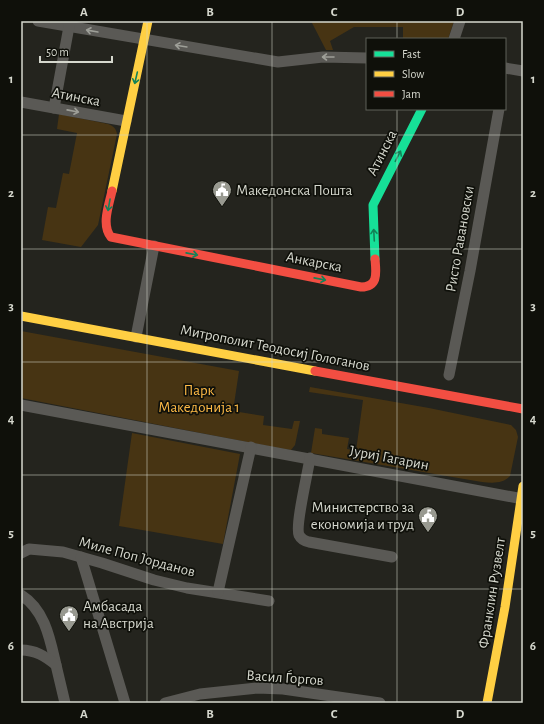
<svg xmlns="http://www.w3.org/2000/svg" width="544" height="724" font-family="'Alegreya Sans',sans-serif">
<rect width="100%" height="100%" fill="#24241e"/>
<g fill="#473413">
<path d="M311 21H454L448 39H403V27H354L330 41 333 50H326Z"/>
<path d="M59 114 108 124C113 126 116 128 117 134L98 225 81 247 42 240 48 207 56 208 63 173 69 174 77 133 57 129Z"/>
<path d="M21 331 239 371 233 411 264 416 263 425 292 429 294 421H300L295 445 291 450 278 448 21 398Z"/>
<path d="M310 387 429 408 511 425 516 430 518 437 510 476C503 484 492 483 482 482L311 453 315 428 322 429V434L349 438 347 449 356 451 363 400 309 392Z"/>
<path d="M132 433 240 454 223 544 119 526Z"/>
</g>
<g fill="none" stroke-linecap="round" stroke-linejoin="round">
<g stroke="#5a5955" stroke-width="11">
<path d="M38 21 278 62 323 57 367 58"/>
<path d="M454 39 460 21"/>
<path d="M505 68 523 71"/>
<path d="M21 102 126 121"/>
<path d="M54 108 70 21"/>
<path d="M136 337 154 246"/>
<path d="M449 375 470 271 499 109"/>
<path d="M21 405 523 499"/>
<path d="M310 458C308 472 295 526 299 535 301 539 305 541 309 542L392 557"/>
<path d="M21 553 29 549 63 552 102 563 154 580 187 588 269 601"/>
<path d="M81 557 125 703"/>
<path d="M218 592 251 447"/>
<path d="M21 595C45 610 50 639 56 665"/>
<path d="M21 650C35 650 45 656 56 665L65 703"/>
<path d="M165 703 200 694 257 688 283 689 380 703"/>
</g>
<path stroke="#16e098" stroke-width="9" d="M375 259 373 205 422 109"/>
<g stroke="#ffcf43" stroke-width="9">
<path d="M112 191 148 21"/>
<path d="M21 316 315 371"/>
<path d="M487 703 505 607 523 486"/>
</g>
<g stroke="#f24e42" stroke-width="9">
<path d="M112 191C109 205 101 225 111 237L361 287C379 287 376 272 375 259"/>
<path d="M315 371 523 409"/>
</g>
</g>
<defs><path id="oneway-shaft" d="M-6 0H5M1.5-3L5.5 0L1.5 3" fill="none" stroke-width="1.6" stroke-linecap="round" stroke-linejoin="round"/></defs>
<g stroke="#9e9f98">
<use href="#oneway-shaft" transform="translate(92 31) rotate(-170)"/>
<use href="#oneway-shaft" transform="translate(181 46) rotate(-171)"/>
<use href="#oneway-shaft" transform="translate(328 57) rotate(-180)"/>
<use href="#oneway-shaft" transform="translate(73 111) rotate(11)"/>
</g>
<g stroke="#138258">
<use href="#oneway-shaft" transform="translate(136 78) rotate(103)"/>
<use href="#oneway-shaft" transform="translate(398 156) rotate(-63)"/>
<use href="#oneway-shaft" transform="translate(109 205) rotate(100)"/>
<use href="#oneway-shaft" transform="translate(374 235) rotate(-93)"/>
<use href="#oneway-shaft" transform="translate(192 254) rotate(11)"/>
<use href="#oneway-shaft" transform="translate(320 279) rotate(11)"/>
</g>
<path fill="none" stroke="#d6d8ce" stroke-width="1" stroke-opacity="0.55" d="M147 21V703M272 21V703M397 21V39M397 109V703M21 135H523M21 249H523M21 362H523M21 475H523M21 589H523"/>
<defs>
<g id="civic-pin" transform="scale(1)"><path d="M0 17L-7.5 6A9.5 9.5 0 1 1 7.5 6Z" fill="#989990" stroke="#0f100a"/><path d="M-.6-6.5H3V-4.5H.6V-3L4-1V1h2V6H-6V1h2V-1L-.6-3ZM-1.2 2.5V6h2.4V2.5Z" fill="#fff"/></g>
</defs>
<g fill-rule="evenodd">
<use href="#civic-pin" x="222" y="190"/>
<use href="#civic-pin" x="428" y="516"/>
<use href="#civic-pin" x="69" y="615"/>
</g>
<g text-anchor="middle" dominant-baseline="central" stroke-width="3.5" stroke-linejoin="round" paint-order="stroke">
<g font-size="15" fill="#d6d8ce" stroke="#0f100a">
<text transform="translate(76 97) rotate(11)">Атинска</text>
<text transform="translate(382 153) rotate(-63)">Атинска</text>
<text transform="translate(460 239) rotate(-80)">Ристо Равановски</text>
<text transform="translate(314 262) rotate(11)">Анкарска</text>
<text transform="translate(275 348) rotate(11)">Митрополит Теодосиј Гологанов</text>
<text transform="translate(389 458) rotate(11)">Јуриј Гагарин</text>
<text transform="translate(137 557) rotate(15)">Миле Поп Јорданов</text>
<text transform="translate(492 593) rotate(-81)">Франклин Рузвелт</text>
<text transform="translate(285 678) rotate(4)">Васил Ѓоргов</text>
</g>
<g font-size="15" fill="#d6d8ce" stroke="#0f100a" text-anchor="start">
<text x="236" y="190">Македонска Пошта</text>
<text x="414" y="507" text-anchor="end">Министерство за<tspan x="414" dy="17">економија и труд</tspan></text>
<text x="83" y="606">Амбасада<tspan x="83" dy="17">на Австрија</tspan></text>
</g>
<g font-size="15" fill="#feba46" stroke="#0f100a">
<text x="199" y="390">Парк<tspan x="199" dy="17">Македонија 1</tspan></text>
</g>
</g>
<rect width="544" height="724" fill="none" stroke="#0f100a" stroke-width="44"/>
<rect x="366" y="38" width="140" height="72" fill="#0f100a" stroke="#5f6058"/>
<rect x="374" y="51" width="20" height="6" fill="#16e098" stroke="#5f6058"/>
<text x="402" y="58" font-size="12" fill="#d6d8ce">Fast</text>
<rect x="374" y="71" width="20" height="6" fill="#ffcf43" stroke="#5f6058"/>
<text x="402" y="78" font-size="12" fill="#d6d8ce">Slow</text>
<rect x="374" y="91" width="20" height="6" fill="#f24e42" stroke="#5f6058"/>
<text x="402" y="98" font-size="12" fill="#d6d8ce">Jam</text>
<path d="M40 56v6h72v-6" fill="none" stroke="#d6d8ce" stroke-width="2"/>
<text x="46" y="56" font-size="12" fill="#d6d8ce" stroke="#0f100a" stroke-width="3" paint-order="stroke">50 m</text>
<rect x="22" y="22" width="500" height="680" fill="none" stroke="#d6d8ce" stroke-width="1.5"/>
<g font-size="13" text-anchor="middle" font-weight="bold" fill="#d6d8ce">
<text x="84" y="16">A</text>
<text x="210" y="16">B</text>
<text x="334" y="16">C</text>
<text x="460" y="16">D</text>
<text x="11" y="83">1</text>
<text x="533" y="83">1</text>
<text x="11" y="197">2</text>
<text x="533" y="197">2</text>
<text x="11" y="310">3</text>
<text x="533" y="310">3</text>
<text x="11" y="423">4</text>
<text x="533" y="423">4</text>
<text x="11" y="537">5</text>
<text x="533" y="537">5</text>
<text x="11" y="650">6</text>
<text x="533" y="650">6</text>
<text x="84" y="718">A</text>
<text x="210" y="718">B</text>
<text x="334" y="718">C</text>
<text x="460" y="718">D</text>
</g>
</svg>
